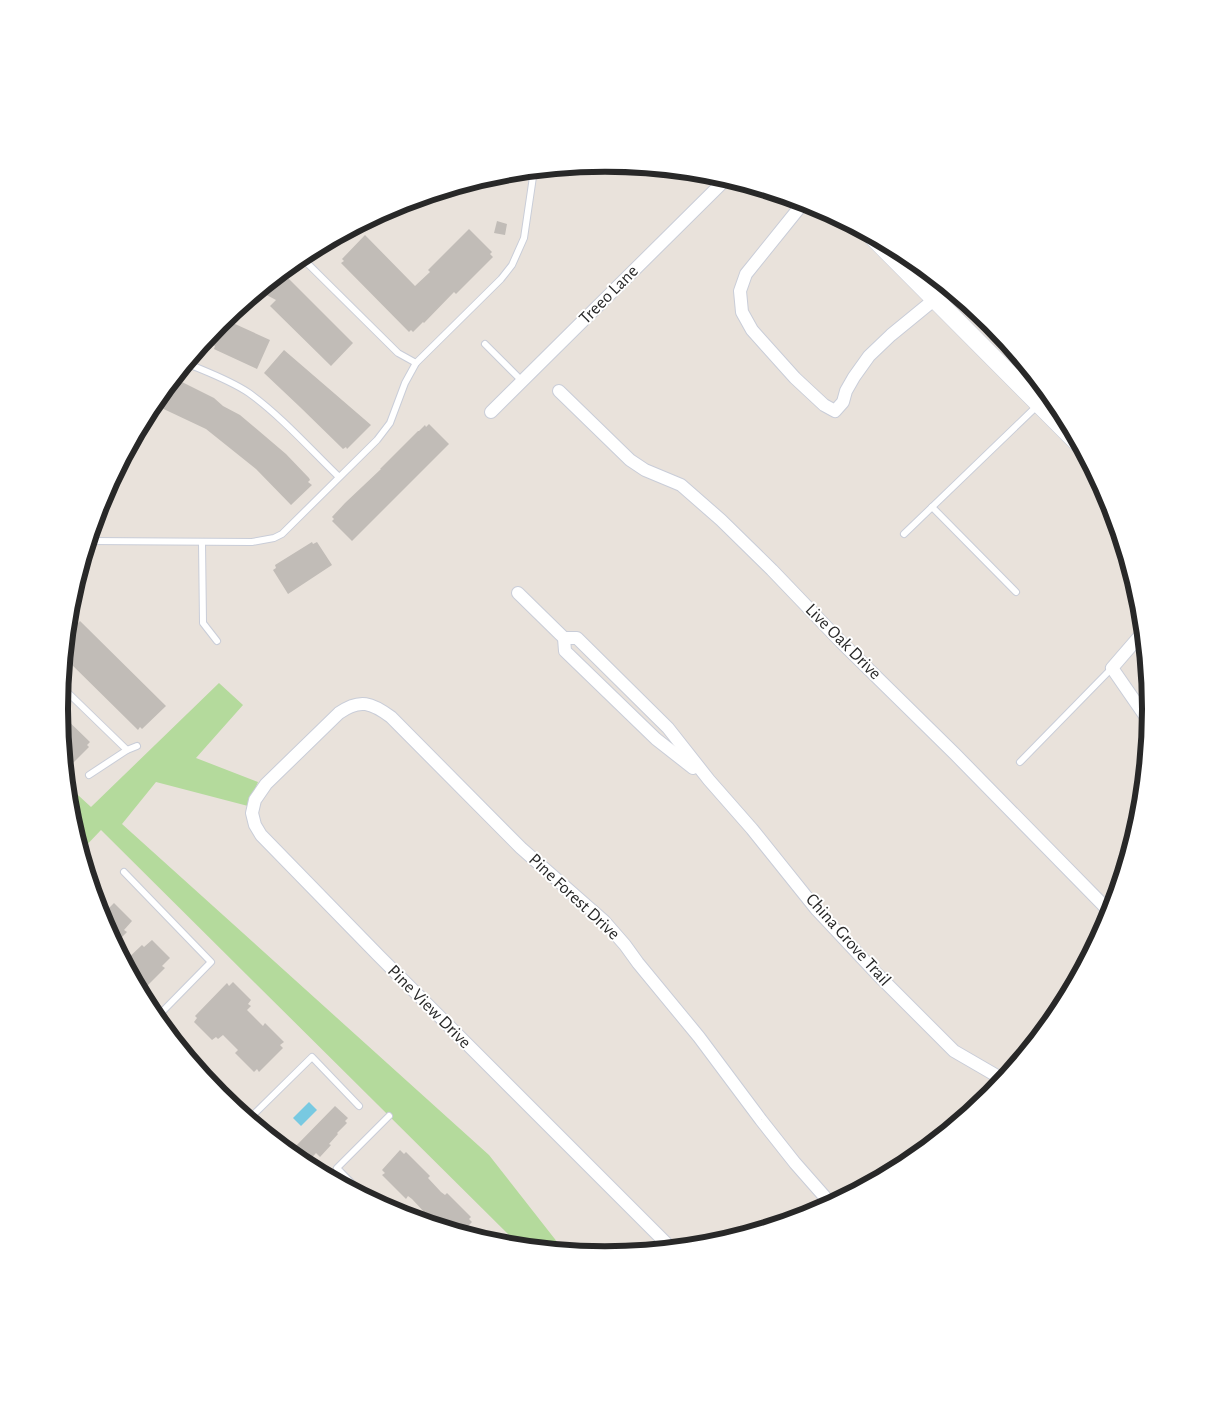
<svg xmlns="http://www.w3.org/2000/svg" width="1210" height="1419" font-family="'Alegreya Sans',sans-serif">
<rect width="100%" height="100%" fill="#e9e2db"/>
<g fill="#b4da9c">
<path d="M992 325 1052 397 987 334Z"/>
<path d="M219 683 243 705 196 758 258 782 248 806 156 782 122 824 489 1155 565 1252 522 1248 101 830 80 852 69 816 66 784 91 807Z"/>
</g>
<path fill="#78c9e1" d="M309 1102 317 1110 301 1126 293 1118Z"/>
<g fill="#c1bcb7">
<path d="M497 221 507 224 505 235 494 233Z"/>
<path d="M469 229 492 252 490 254 493 257 456 294 454 292 424 323 423 322 413 332 411 330 409 332 341 263 344 261 342 259 365 235 415 286 430 272 428 270Z"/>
<path d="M282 272 353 343 331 366 270 306 276 300 261 292 264 286Z"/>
<path d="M224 319 270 340 257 369 216 350 214 349 215 346 204 341Z"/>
<path d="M284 350 371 425 347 449 346 447 343 449 300 407 264 373Z"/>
<path d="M174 378 214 398 223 406 240 415 286 454 309 478 310 480 308 482 312 485 291 505 256 469 206 429 153 404Z"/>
<path d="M429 424 449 444 352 541 332 521 334 519 332 517 345 503 381 469H380L418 431H419L425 425 426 427Z"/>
<path d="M312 542 313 544 317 542 332 565 288 594 273 570 276 568 275 565Z"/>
<path d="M80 621 166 706 142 729 140 727 138 730 64 657 66 635Z"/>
<path d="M59 712 90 742 87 745 89 747 65 771Z"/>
<path d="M114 903 132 921 124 930 127 932 114 945 100 917Z"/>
<path d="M152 940 170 958 162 966 165 968 140 993 124 962 142 945 144 947Z"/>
<path d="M233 982 251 1000 248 1004 251 1006 247 1010 263 1026 265 1023 284 1042 280 1045 283 1048 259 1072 257 1069 254 1072 235 1053 238 1050 223 1035 218 1039 216 1037 212 1040 194 1022 197 1018 195 1016 227 983 229 986Z"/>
<path d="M335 1106 348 1118 345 1121 347 1123 337 1133 338 1134 329 1144 331 1145 320 1157 316 1153 307 1163 293 1149Z"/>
<path d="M400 1150 404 1154 406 1152 430 1176 428 1178 441 1192 445 1195 447 1193 471 1217 469 1219 472 1222 460 1234 433 1225 424 1216 426 1214 412 1199 408 1196 406 1199 382 1175 385 1173 382 1170Z"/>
</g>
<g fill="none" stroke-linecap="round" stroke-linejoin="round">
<g stroke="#c9cdd8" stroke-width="8">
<g id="lane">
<path d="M300 256 398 353 416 363"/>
<path d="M485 344 522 381"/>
<path d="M186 363C207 372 230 380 249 393 281 416 311 450 339 477"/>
<path d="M932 507 1016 592"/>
<path d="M904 534 1038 405"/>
<path d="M88 541 252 542 274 538 282 534 377 440 390 423 405 383 416 363 501 279 512 265 524 238 534 170"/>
<path d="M202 542 203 623 217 641"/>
<path d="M61 686 127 750"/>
<path d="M1020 762 1112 668"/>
<path d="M89 775 127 750 137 746"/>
<path d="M124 872 211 962 155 1019"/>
<path d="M248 1120 312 1057 359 1106"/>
<path d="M367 1199 337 1168 389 1116"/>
</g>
</g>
<g stroke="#c9cdd8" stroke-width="14">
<g id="street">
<path d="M804 202 746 274 740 291 742 312 752 330 795 378 824 405 835 411 843 402 846 391 854 377 869 356 891 335 935 299"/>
<path d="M559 391 630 460 645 470 681 485 721 520 772 570 841 642 955 754 1111 913"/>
<path d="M491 412 720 185 725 178"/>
<path d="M518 593 564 638 565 651 656 739 693 768"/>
<path d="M1144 631 1112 668 1150 723"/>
<path d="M564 638H577L668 728 709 780 752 829 817 910 877 974 954 1051 1004 1080"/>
<path d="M672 1249 379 956 261 835 255 825 252 813 255 800 266 784 339 713C360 698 372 703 391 717L521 848 604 921 625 945 638 963 699 1037 761 1120 795 1163 832 1205"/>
</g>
</g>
<g stroke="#c9cdd8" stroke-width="19">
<path id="secondary" d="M872 236 1080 445"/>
</g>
<use href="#lane" stroke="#fff" stroke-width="6"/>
<use href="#street" stroke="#fff" stroke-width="12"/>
<use href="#secondary" stroke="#fff" stroke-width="18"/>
</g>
<g text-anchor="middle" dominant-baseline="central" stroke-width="4" stroke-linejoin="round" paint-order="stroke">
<g font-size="18" fill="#282828" stroke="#fff">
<text transform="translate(609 295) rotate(-45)">Treeo Lane</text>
<text transform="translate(843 642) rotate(45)">Live Oak Drive</text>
<text transform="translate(574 897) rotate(43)">Pine Forest Drive</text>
<text transform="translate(848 940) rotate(48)">China Grove Trail</text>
<text transform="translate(429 1007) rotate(45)">Pine View Drive</text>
</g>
</g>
<path d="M0 0H1210V1419H0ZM68 709a537 537 0 1 1 1074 0a537 537 0 1 1-1074 0Z" fill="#fff" fill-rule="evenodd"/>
<path fill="none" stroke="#282828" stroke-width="6" d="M68 709a537 537 0 1 1 1074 0a537 537 0 1 1-1074 0Z"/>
</svg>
